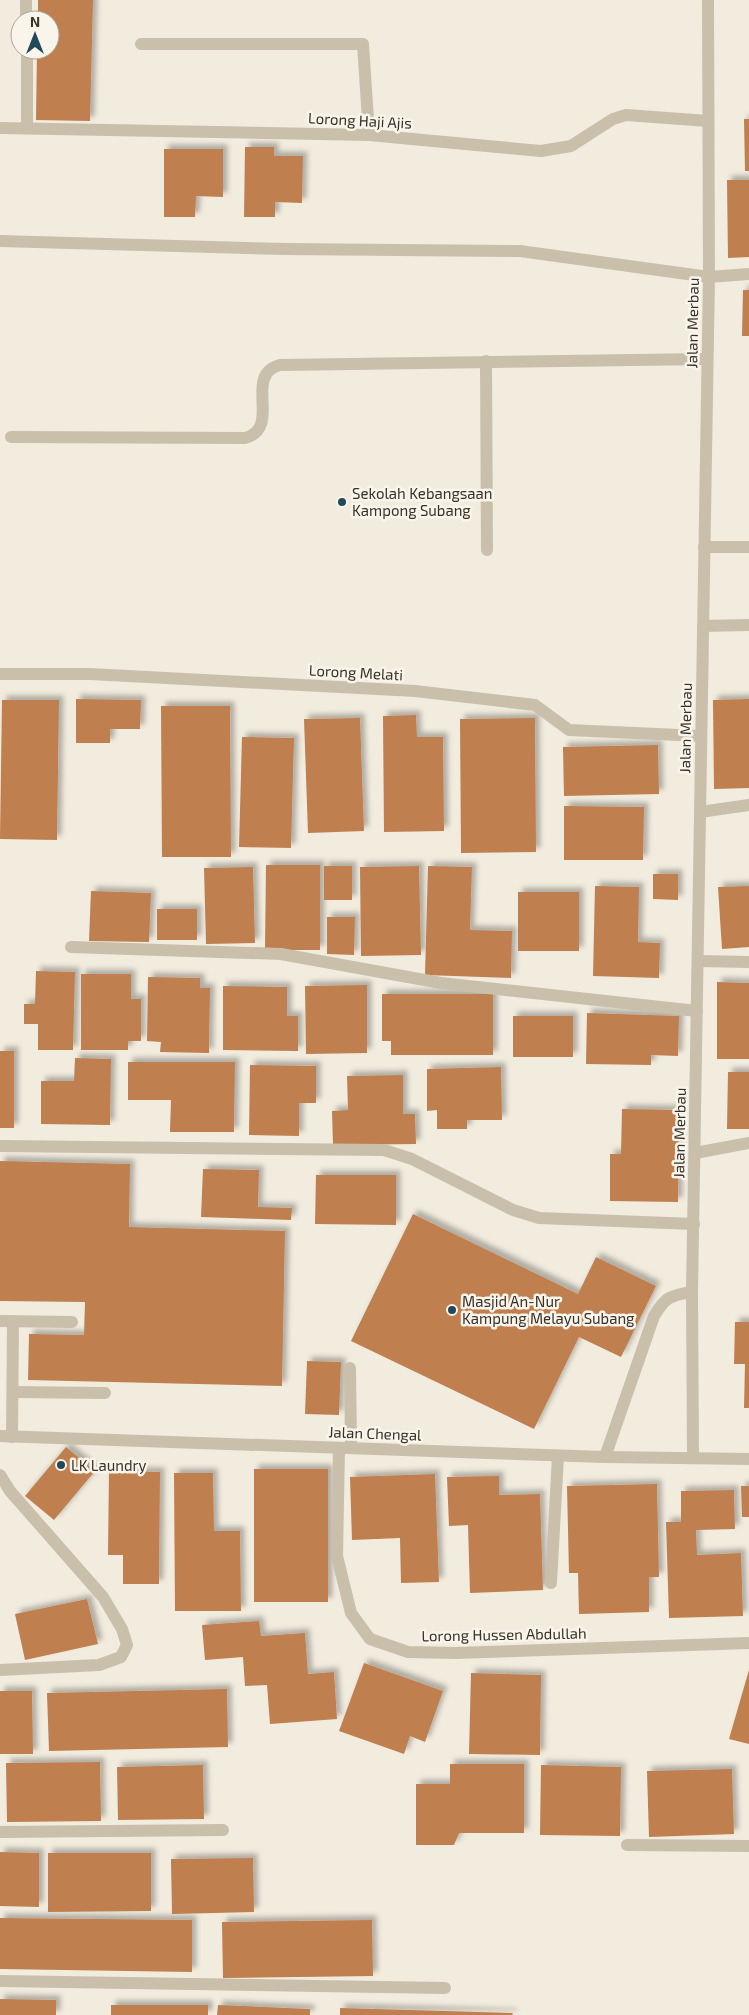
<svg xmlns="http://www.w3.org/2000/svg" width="749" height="2015" font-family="'Exo 2',sans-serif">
<defs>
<filter id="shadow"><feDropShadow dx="4.5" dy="-4.5" stdDeviation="2.5" flood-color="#0004"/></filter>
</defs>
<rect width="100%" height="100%" fill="#f2ecdf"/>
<g fill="#bf7f4f" filter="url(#shadow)">
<path d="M38 0H93L90 121 36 120 37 50H50V20H38Z"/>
<path d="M744 119H749V171H745Z"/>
<path d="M245 147H274V156H303L302 203 275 202V217H244Z"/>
<path d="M164 149H223V197L196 196 195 217H164Z"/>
<path d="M727 180H749V257L728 258Z"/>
<path d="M743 290H749V336H742Z"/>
<path d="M76 699 141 700 140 729H110V743H76Z"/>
<path d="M749 699V788L714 789 713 700Z"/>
<path d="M2 700H59L57 840 0 839Z"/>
<path d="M161 706H230L231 857H162Z"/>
<path d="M416 715 417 737H443L444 831 384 832 383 716Z"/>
<path d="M360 718 364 831 308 833 304 719Z"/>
<path d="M535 718 536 852 461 853 460 719Z"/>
<path d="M242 737 294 738 291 848 239 847Z"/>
<path d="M658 745 659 794 564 796 563 747Z"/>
<path d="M564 806 644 807 643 860H564Z"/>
<path d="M266 865H320V950H265Z"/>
<rect x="324" y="866" width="28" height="34"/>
<path d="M419 866 421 955 361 956 360 867Z"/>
<path d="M428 866 472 867 470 930 512 931 511 978 425 975Z"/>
<path d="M253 867 255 943 206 944 204 868Z"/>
<path d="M653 874H678V900L653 899Z"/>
<path d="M595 886 639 887 638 942 660 943 659 978 593 976Z"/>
<path d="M749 886V947L722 949 718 887Z"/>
<path d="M91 891 151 893 149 942 89 941Z"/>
<rect x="518" y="892" width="61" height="59"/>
<rect x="157" y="909" width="40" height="31"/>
<path d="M327 917H355L354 955 327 954Z"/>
<path d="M36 971 75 972 73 1050H38V1024H24V1004H35Z"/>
<path d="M81 974H131V999H141V1041H128V1050H81Z"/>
<path d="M148 977 200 978V988H210L209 1053 160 1052 161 1042 147 1041Z"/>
<path d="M717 982 749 983V1059H717Z"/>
<path d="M367 985V1053L306 1054 305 986Z"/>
<path d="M223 986 287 987V1016H298V1051L223 1050Z"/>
<path d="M382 994H493V1055H391V1041H382Z"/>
<path d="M587 1013 679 1016 678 1056 651 1055V1065L586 1064Z"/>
<rect x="513" y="1016" width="60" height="41"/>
<rect x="0" y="1051" width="14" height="77"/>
<path d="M75 1058 111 1059 110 1125 41 1124V1081H74Z"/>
<path d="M128 1062H235L234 1132H170L171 1100H128Z"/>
<path d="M250 1065 316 1066V1103H299V1136L249 1135Z"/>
<path d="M501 1067 502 1120H467V1129H437V1110L427 1111V1069Z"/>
<path d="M728 1072H749V1129H727Z"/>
<path d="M403 1075V1114H415L416 1144 333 1145 332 1111 348 1110 347 1076Z"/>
<path d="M622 1109 679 1110 678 1202 610 1201V1154H621Z"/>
<path d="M0 1161 130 1164 129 1227 285 1231 282 1386 28 1380 29 1334 84 1335 85 1302 0 1301Z"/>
<path d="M203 1169 259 1170 258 1207 292 1208 291 1220 201 1217Z"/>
<path d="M316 1175H396V1225L315 1224Z"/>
<path d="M413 1214 578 1294 596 1257 656 1286 621 1357 579 1337 534 1429 351 1341Z"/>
<path d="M735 1322H749V1408H744L745 1364H734Z"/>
<path d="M307 1361 341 1362 339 1415 305 1414Z"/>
<path d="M66 1447 95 1471 54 1520 25 1496Z"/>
<rect x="254" y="1469" width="74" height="133"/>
<path d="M109 1471 160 1472 159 1584H123V1555H108Z"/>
<path d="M174 1473H213L214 1531H240L241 1611H175Z"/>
<path d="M435 1474 439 1582 401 1583 400 1538 352 1540 350 1477Z"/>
<path d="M499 1476V1495L540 1494 543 1590 470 1593 468 1525 449 1526 447 1477Z"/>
<path d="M657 1484 659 1577H649V1612L579 1614 578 1573H569L567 1486Z"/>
<path d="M741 1486H749V1517H742Z"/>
<path d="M734 1490 735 1529 696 1530 697 1555 741 1553 743 1616 669 1618 666 1522H681V1491Z"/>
<path d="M87 1599 98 1644 25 1660 15 1614Z"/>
<path d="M259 1621 261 1636 305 1633 308 1674 334 1672 337 1719 270 1724 267 1685 245 1686 243 1657 205 1660 202 1625Z"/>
<path d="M364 1663 443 1691 425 1742 410 1736 404 1754 339 1731Z"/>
<path d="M749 1670V1744L729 1739Z"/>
<path d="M471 1673 541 1675 540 1755 469 1754Z"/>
<path d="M227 1689 228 1747 49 1751 47 1693Z"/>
<path d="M0 1691H32L33 1754H0Z"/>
<path d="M100 1762 101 1821 7 1822 6 1763Z"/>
<path d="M450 1764H524V1833H459L454 1845H416V1784H450Z"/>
<path d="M203 1765 204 1819 118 1820 117 1767Z"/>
<path d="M541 1765 621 1767 620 1836 540 1835Z"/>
<path d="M732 1769 734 1834 649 1837 647 1771Z"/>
<path d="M0 1852 39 1853V1907L0 1906Z"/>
<path d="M48 1853H151V1911L48 1912Z"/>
<path d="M253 1858 254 1912 172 1914 171 1859Z"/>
<path d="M0 1918 192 1920V1972L0 1969Z"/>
<path d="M372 1920 373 1976 223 1978 222 1922Z"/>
<path d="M0 1999 56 2000V2015H0Z"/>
<rect x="111" y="2005" width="97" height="10"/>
<path d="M218 2005 310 2009V2015H217Z"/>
<path d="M340 2008 513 2013 512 2015H340Z"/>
</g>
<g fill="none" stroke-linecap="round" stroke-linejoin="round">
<g stroke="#c9bfab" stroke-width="12">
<path d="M26 0V20"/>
<path d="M141 44H363L369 135"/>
<path d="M27 50V128"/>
<path d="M0 128 369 135 541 151 571 146 613 119 626 115 708 121"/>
<path d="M0 241 284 249 520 251 709 277 749 274"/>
<path d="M486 361 487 550"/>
<path d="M11 437 245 438C283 428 242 375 280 365L707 359"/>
<path d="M704 547H749"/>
<path d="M703 626 749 625"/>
<path d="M0 674H90L415 691 535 705 569 730 701 736"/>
<path d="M700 812 749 805"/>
<path d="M71 947 281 954 441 983 697 1011"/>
<path d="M698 961 749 962"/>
<path d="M0 1146 384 1150 412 1159 513 1210 539 1218 694 1224"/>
<path d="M695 1153 749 1143"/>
<path d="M0 1321 72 1322"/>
<path d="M350 1368 351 1448"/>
<path d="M13 1392 105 1393"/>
<path d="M0 1436 605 1457 749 1459"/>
<path d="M12 1437 13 1321"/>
<path d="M339 1448 337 1556 351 1613 370 1639 408 1652 455 1653 749 1643"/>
<path d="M605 1457 654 1316C666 1296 670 1296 692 1292"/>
<path d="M693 1457 692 1292 709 277 708 0"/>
<path d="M0 1475 10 1491 103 1597 122 1629 127 1645 121 1657 99 1665 0 1670"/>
<path d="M551 1583 558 1456"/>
<path d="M0 1832 223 1830"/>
<path d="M627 1845 749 1846"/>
<path d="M0 1981 445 1988"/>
</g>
</g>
<g fill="#214957" stroke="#f9f5eb" stroke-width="2">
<circle cx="342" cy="502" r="5"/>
<circle cx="452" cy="1310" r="5"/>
<circle cx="61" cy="1465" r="5"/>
</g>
<g text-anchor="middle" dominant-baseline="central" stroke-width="5" stroke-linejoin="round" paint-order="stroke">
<g font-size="15" fill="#37312a" stroke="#f9f5eb">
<text transform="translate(360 120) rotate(3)">Lorong Haji Ajis</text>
<text transform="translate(692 323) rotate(-89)">Jalan Merbau</text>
<text transform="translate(356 672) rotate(3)">Lorong Melati</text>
<text transform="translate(685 728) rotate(-89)">Jalan Merbau</text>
<text transform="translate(679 1133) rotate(-89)">Jalan Merbau</text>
<text transform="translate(375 1433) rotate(2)">Jalan Chengal</text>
<text transform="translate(504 1634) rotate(-1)">Lorong Hussen Abdullah</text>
</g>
<g font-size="15" fill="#37312a" stroke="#f9f5eb" text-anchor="start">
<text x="352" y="493">Sekolah Kebangsaan<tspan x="352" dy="17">Kampong Subang</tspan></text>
<text x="462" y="1301">Masjid An-Nur<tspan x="462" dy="17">Kampung Melayu Subang</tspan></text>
<text x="71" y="1465">LK Laundry</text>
</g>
</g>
<g transform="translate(35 35)"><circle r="24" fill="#f9f5eb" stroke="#aba79e"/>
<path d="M0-4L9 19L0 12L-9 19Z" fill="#214957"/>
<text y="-8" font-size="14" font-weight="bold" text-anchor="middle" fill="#37312a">N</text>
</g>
</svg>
